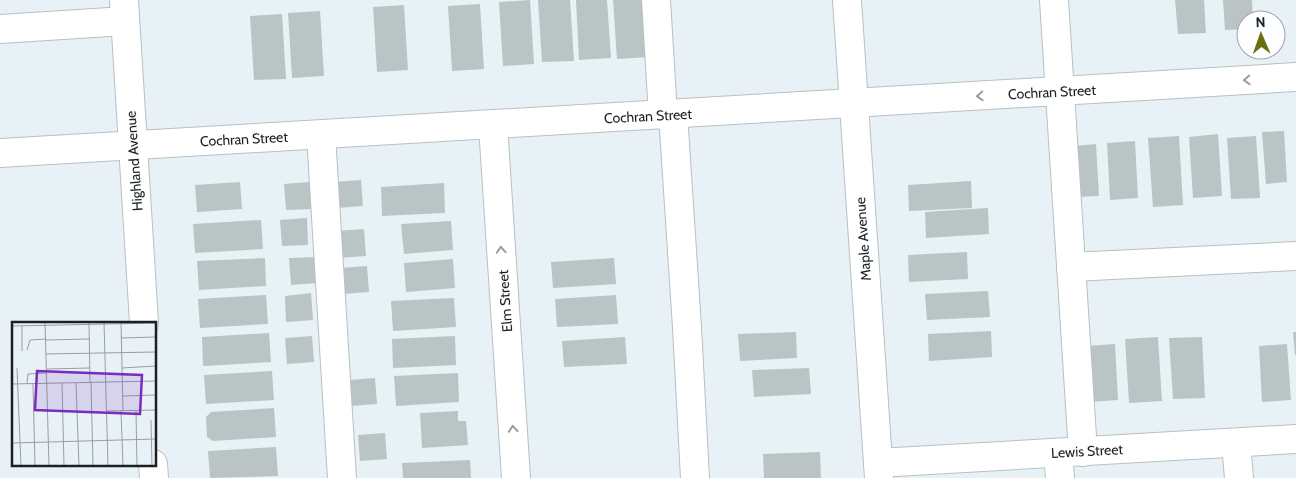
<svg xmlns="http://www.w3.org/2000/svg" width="1296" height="478" font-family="Cabin,sans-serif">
<rect width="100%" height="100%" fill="#e8f2f6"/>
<g fill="#bac4c5">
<path d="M530 0 534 64 503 66 499 2Z"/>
<path d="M538 0H570L574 61 542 62Z"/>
<path d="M576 0H607L611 58 579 60Z"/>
<path d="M613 0H645L649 57 617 59Z"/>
<path d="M1175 0H1204L1206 33 1178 34Z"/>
<path d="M1223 0H1252L1253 20H1246V29L1225 30Z"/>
<path d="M480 4 484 69 452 71 448 6Z"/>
<path d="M404 5 408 70 377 72 373 7Z"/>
<path d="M320 11 324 76 292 78 288 13Z"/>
<path d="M282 14 286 79 254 80 250 16Z"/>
<path d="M1284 131 1287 182 1266 184 1262 132Z"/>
<path d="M1218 134 1222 196 1193 198 1189 137Z"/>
<path d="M1179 136 1183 205 1153 207 1148 138Z"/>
<path d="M1256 136 1260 198 1231 199 1227 138Z"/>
<path d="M1135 141 1138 198 1110 200 1107 143Z"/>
<path d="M1096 144 1099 196 1077 197 1074 146Z"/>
<path d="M361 180 363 206 337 208 335 182Z"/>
<path d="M971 181 972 208 909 211 908 185Z"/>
<path d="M240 182 242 209 197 212 195 185Z"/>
<path d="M310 182 312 209 286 210 284 184Z"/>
<path d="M444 183 445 213 382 216 381 187Z"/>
<path d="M988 208 989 234 926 238 925 212Z"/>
<path d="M307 218 308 245 282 246 280 220Z"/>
<path d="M261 220 263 249 195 253 193 224Z"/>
<path d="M451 221 453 250 404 254 401 224Z"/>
<path d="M364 229 366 256 339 258 337 231Z"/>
<path d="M967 252 968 279 909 282 908 255Z"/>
<path d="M316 257 317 283 291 285 289 258Z"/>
<path d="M265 258 266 286 199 290 197 261Z"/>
<path d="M614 258 616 284 553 288 551 262Z"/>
<path d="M453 259 455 288 406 292 404 263Z"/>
<path d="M367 266 369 292 343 294 341 268Z"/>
<path d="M988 291 990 317 927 320 925 294Z"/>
<path d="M311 293 313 320 286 322 285 296Z"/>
<path d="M266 295 268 324 200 328 198 299Z"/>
<path d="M616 295 618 324 557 327 555 299Z"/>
<path d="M454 298 456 327 393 331 391 301Z"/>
<path d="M991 331 992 357 929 361 928 334Z"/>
<path d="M796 332 797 358 740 361 738 334Z"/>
<path d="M1293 332H1296V355H1295Z"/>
<path d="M269 333 271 362 203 366 202 337Z"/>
<path d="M312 336 314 362 287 364 285 338Z"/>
<path d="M455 336 456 365 393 368 392 339Z"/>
<path d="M625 337 627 364 564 367 562 341Z"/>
<path d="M1158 337 1162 401 1129 403 1125 339Z"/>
<path d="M1202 337 1205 398 1173 399 1169 338Z"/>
<path d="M1115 344 1118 400 1090 402 1086 346Z"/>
<path d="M1287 344 1291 400 1262 402 1259 346Z"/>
<path d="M809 368 811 394 754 397 752 370Z"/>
<path d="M272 371 274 400 206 404 204 375Z"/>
<path d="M458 373 459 402 396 406 394 376Z"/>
<path d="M375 378 377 404 351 406 349 380Z"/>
<path d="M274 408 276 437 213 441 207 437 206 417 211 412Z"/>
<path d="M458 411V421H466L468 445 422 448 420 413Z"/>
<path d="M385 433 387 459 360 461 358 435Z"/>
<path d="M276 447 278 476 210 478 208 451Z"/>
<path d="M820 452 821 478H764L763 454Z"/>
<path d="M470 460 471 478H403L402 463Z"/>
</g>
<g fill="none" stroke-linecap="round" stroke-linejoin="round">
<g stroke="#b7c1c4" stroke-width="30">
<g id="minor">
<path d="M124 0 144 323"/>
<path d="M656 0 663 115"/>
<path d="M847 0 879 478"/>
<path d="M1054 0 1083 452"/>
<path d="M0 29 125 21"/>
<path d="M673 114 687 327 695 478"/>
<path d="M493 125 516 478"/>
<path d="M321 135 342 478"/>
<path d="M0 153 1296 77"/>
<path d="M1071 267 1296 256"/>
<path d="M1236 443 1239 478"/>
<path d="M1058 453 1060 478"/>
<path d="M878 463 1296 439"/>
<path d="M153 464 154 478"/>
</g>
</g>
<use href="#minor" stroke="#fff" stroke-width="28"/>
</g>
<defs><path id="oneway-chevron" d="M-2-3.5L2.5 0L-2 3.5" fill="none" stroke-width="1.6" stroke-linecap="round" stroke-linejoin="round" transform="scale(1.25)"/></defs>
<g stroke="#999b9c">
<use href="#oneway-chevron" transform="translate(1247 80) rotate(177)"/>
<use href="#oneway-chevron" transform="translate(980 96) rotate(177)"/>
<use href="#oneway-chevron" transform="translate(501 250) rotate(-94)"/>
<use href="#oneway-chevron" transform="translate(513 429) rotate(-94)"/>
</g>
<g text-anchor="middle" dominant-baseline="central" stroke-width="4" stroke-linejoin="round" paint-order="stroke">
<g font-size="14" fill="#1d2022" stroke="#fcfeff">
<text transform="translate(1052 92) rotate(-3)">Cochran Street</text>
<text transform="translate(648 116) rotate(-3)">Cochran Street</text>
<text transform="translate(244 139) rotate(-3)">Cochran Street</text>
<text transform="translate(134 161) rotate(-94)">Highland Avenue</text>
<text transform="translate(863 239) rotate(-94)">Maple Avenue</text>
<text transform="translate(505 301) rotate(-94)">Elm Street</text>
<text transform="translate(1087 451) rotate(-3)">Lewis Street</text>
</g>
</g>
<g transform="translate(12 322)">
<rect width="144" height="144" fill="#e8f2f6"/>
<path fill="none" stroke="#979ea1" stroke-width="1" d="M33 0 37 144M77 0 78 60M92 0 96 144M109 0 111 89M0 4 144 1M10 4V29M109 16 144 15M34 18 77 17M15 28 18 18 34 17M34 32 144 30M5 46 9 144M110 46 144 44M35 47 78 46M79 60 81 144M50 61 52 144M64 61 67 144M0 62 144 59M15 62 16 52 35 51M21 62 23 144M111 74 144 73M94 89 144 88M109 89 111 144M124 89 125 144M139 98 140 144M0 121 144 117"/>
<path fill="#7b2cbf" fill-opacity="0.15" stroke="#7b2cbf" stroke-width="2.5" d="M25 49 130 53 128 92 23 88Z"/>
<rect width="144" height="144" fill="none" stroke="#1d2022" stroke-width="2.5"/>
</g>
<g transform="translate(1261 35) rotate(358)"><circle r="24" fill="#fcfeff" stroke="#a3a5a7"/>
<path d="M0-4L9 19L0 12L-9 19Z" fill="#6b6f13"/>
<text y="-8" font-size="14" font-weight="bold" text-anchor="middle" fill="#1d2022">N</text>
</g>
</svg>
